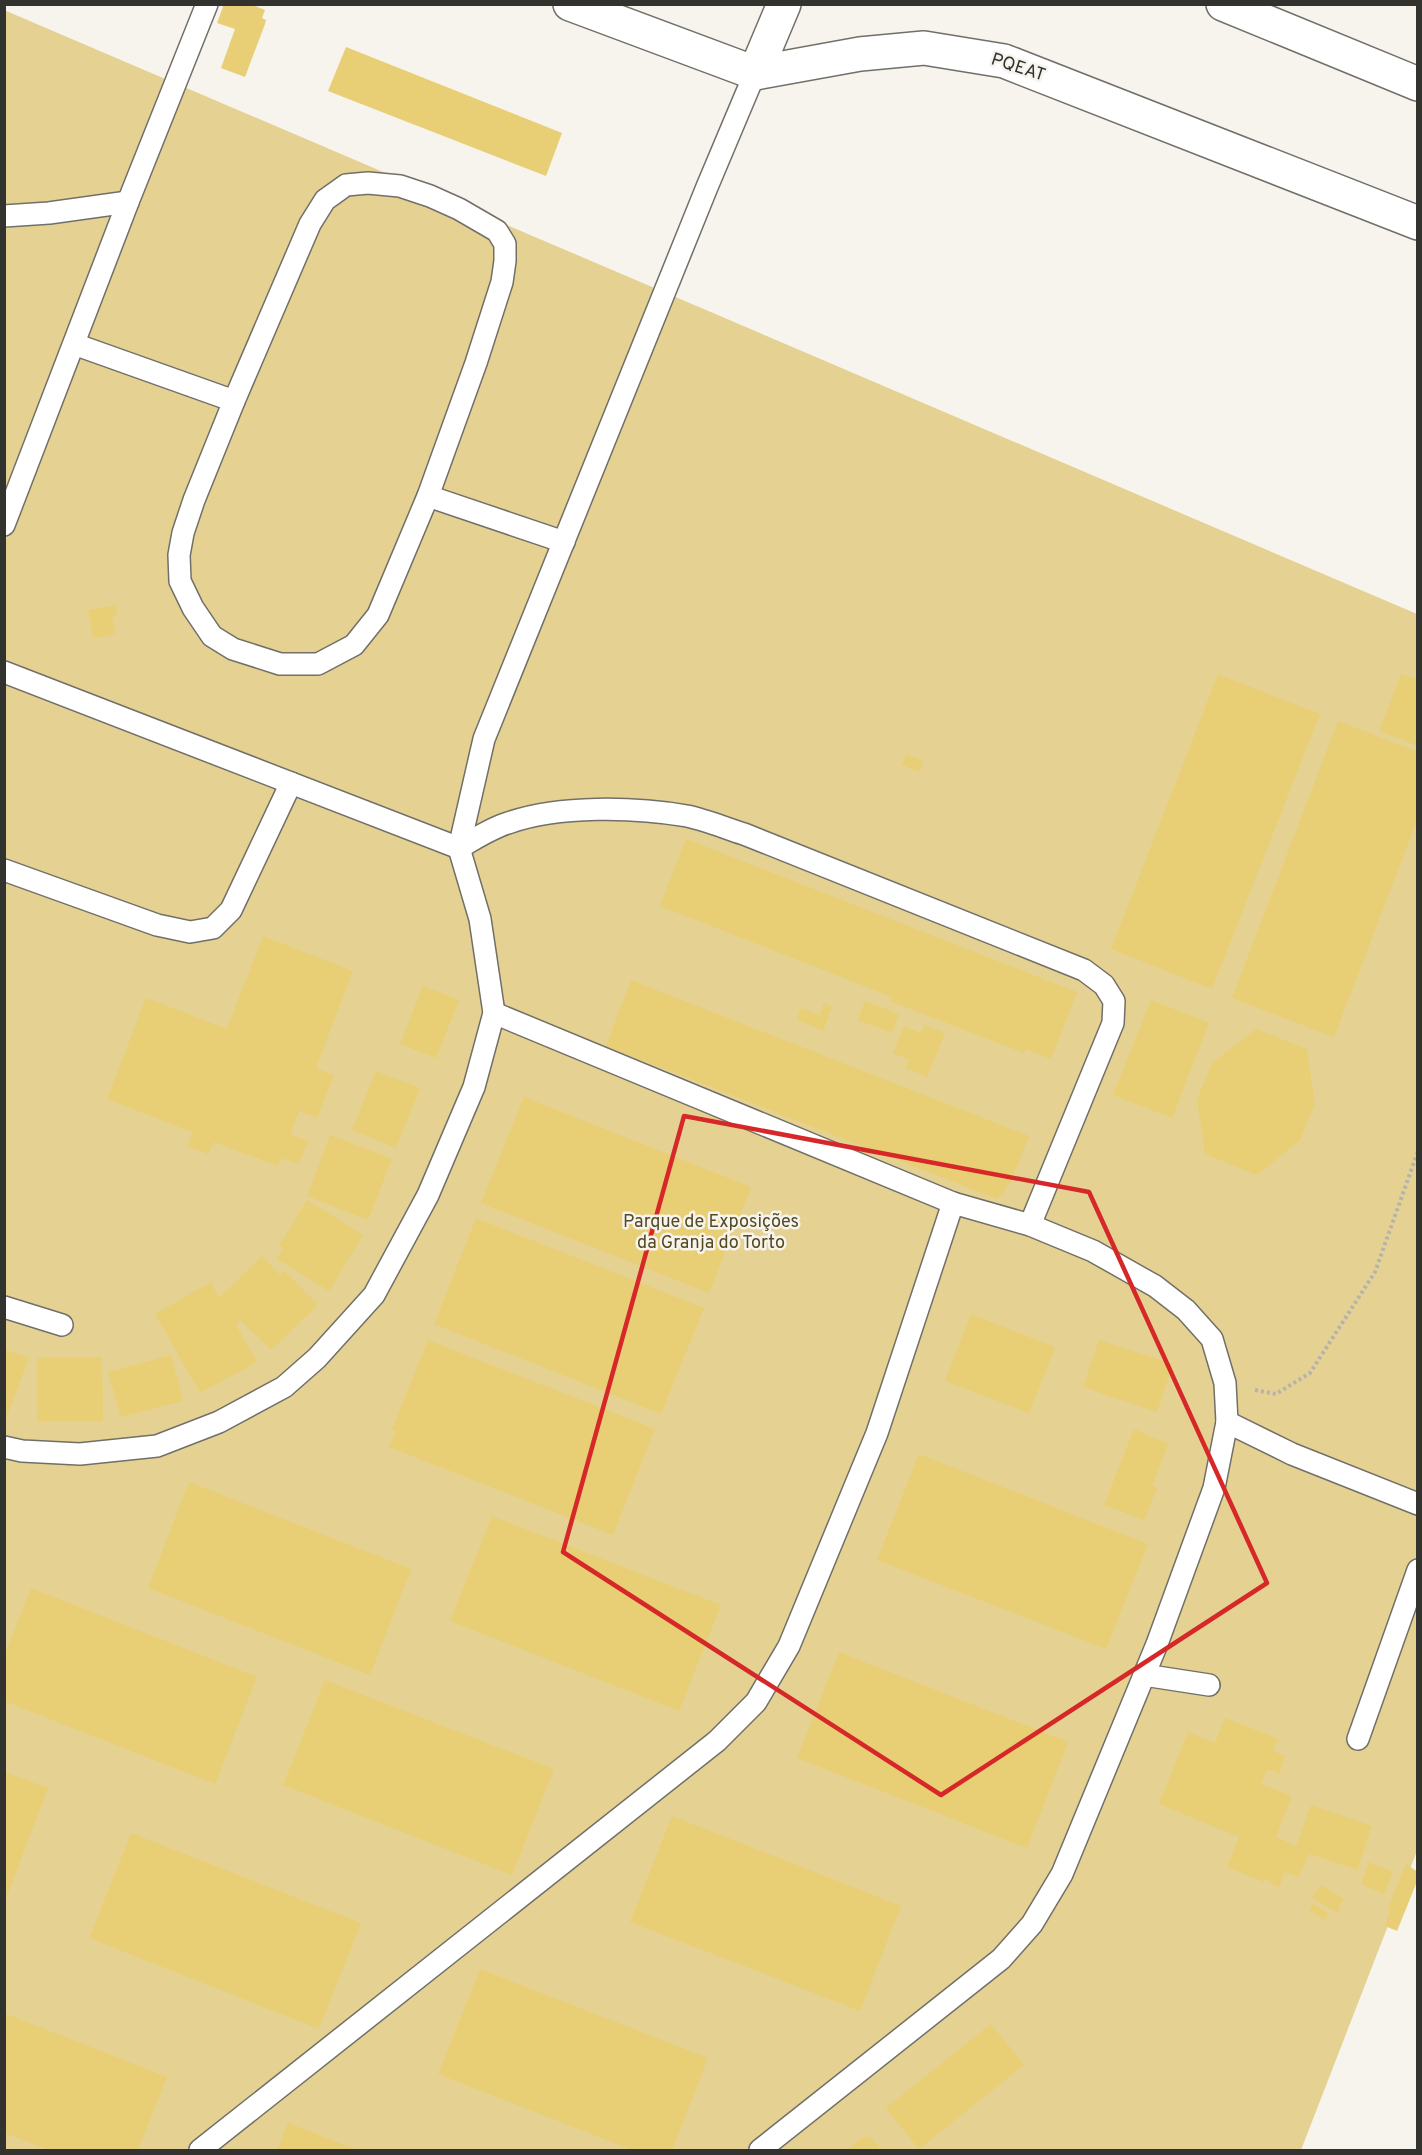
<svg xmlns="http://www.w3.org/2000/svg" width="1422" height="2155" font-family="Overpass,sans-serif">
<rect width="100%" height="100%" fill="#f6f4ed"/>
<path fill="#e5d293" d="M4 10 1417 614V1851L1301 2150H5Z"/>
<g fill="#e8ce74">
<path d="M224 4H250L265 10 262 18 266 20 265 24 245 77 221 68 235 29 217 23Z"/>
<path d="M346 47 562 133 546 176 328 91Z"/>
<path d="M116 605 117 615 112 616 115 634 93 638 88 610Z"/>
<path d="M1218 674 1320 714 1212 989 1111 949Z"/>
<path d="M1401 674 1418 680V746L1379 731Z"/>
<path d="M1338 721 1418 752V818L1334 1037 1232 998Z"/>
<path d="M906 754 923 761 919 772 902 765Z"/>
<path d="M686 839 1077 992 1051 1059 1026 1049 1024 1053 890 1001 892 997 660 906Z"/>
<path d="M263 936 353 971 316 1068 334 1075 317 1118 299 1111 290 1134 308 1141 299 1164 282 1158 278 1166 214 1142 208 1154 188 1146 192 1132 107 1099 146 998 227 1029Z"/>
<path d="M631 980 1029 1136 1009 1186 1007 1185 1003 1194 997 1199 606 1046Z"/>
<path d="M423 986 459 1000 436 1058 400 1044Z"/>
<path d="M1151 1000 1209 1023 1172 1118 1113 1095Z"/>
<path d="M865 1001 899 1014 892 1033 858 1020Z"/>
<path d="M824 1003 832 1007 823 1031 797 1020 801 1008 820 1015Z"/>
<path d="M925 1025 945 1033 927 1077 906 1068 909 1060 893 1053 904 1026 920 1033Z"/>
<path d="M1256 1029 1307 1049 1315 1104 1300 1140 1257 1175 1205 1154 1197 1099 1212 1063Z"/>
<path d="M376 1071 420 1088 396 1148 352 1130Z"/>
<path d="M524 1097 751 1187 709 1293 481 1203Z"/>
<path d="M330 1135 392 1159 368 1220 307 1196Z"/>
<path d="M307 1200 363 1235 329 1291 277 1259 283 1248 279 1246Z"/>
<path d="M476 1218 704 1308 661 1414 434 1324Z"/>
<path d="M262 1256 280 1275 285 1271 318 1305 271 1350 241 1320 236 1325 257 1362 200 1393 155 1314 211 1282 219 1298Z"/>
<path d="M971 1314 1055 1347 1029 1413 945 1381Z"/>
<path d="M428 1340 655 1429 613 1535 389 1447 396 1431 392 1429Z"/>
<path d="M1099 1340 1173 1364 1157 1412 1083 1387Z"/>
<path d="M4 1349 29 1358 5 1421 4 1420Z"/>
<path d="M171 1355 183 1401 121 1417 108 1372Z"/>
<path d="M42 1357H102L103 1421H37V1358Z"/>
<path d="M1134 1429 1168 1444 1152 1486 1157 1488 1144 1520 1104 1505Z"/>
<path d="M919 1454 1148 1544 1106 1649 877 1560Z"/>
<path d="M189 1482 411 1569 370 1675 148 1588Z"/>
<path d="M492 1516 721 1605 679 1711 450 1621Z"/>
<path d="M31 1588 257 1677 215 1784 4 1701V1656Z"/>
<path d="M839 1652 1068 1742 1027 1848 797 1758Z"/>
<path d="M325 1680 554 1769 512 1875 283 1785Z"/>
<path d="M1225 1718 1278 1739 1273 1751 1285 1756 1279 1774 1267 1769 1261 1784 1292 1796 1276 1837 1296 1846 1311 1805 1372 1826 1357 1870 1309 1854 1299 1877 1285 1872 1279 1887 1274 1885 1270 1881 1265 1879 1264 1882 1227 1867 1239 1837 1159 1804 1188 1732 1215 1743Z"/>
<path d="M4 1772 48 1788 5 1901H4Z"/>
<path d="M672 1816 901 1906 860 2011 630 1922Z"/>
<path d="M131 1833 361 1923 319 2029 89 1938Z"/>
<path d="M1369 1862 1393 1872 1384 1894 1361 1884Z"/>
<path d="M1406 1864 1418 1872V1879L1397 1931 1385 1926 1391 1909 1388 1908Z"/>
<path d="M1322 1885 1344 1899 1338 1909 1340 1911 1338 1913 1312 1898Z"/>
<path d="M1313 1904 1328 1913 1324 1920 1309 1910Z"/>
<path d="M480 1969 708 2058 672 2150H632L438 2074Z"/>
<path d="M4 2013 167 2077 138 2150H49L4 2133Z"/>
<path d="M991 2024 1024 2065 919 2149 886 2108Z"/>
<path d="M288 2123 357 2150H277Z"/>
<path d="M865 2136 867 2139 870 2136 882 2150H847Z"/>
</g>
<g fill="none" stroke-linecap="round" stroke-linejoin="round">
<g stroke="#716f68" stroke-width="24">
<g id="service">
<path d="M368 183 400 186 430 196 459 209 497 231 505 244V261L502 282 476 363 428 496 378 615 354 645 318 664H280L233 649 212 636 193 608 180 581 179 555 183 533 194 500 234 401 310 224 325 200 346 185Z"/>
<path d="M4 216 49 213 128 202"/>
<path d="M74 344 234 401"/>
<path d="M428 496 564 542"/>
<path d="M4 525 128 202 207 4"/>
<path d="M4 672 459 848C475 839 491 828 508 823 559 805 634 807 687 816 706 820 725 828 744 834L1084 970 1104 985 1114 1001 1113 1023 1030 1225"/>
<path d="M4 870 157 925 190 932 213 928 231 910 291 783"/>
<path d="M494 1013 953 1203 1030 1225 1093 1251 1155 1286 1186 1310 1212 1339 1225 1383 1227 1422 1214 1488 1157 1644 1062 1874 1032 1924 1001 1959 760 2150"/>
<path d="M4 1307 62 1325"/>
<path d="M1227 1422 1292 1454 1418 1504"/>
<path d="M4 1447 22 1451 80 1454 157 1446 219 1422 284 1387 317 1358 374 1295 428 1195 474 1087 494 1013 480 919 459 848 484 739 707 187 755 73"/>
<path d="M1144 1675 1209 1685"/>
<path d="M1358 1739 1418 1570"/>
<path d="M200 2150 717 1741 756 1702 789 1646 877 1433 953 1203"/>
</g>
</g>
<g stroke="#716f68" stroke-width="36">
<g id="tertiary">
<path d="M570 4 755 73 860 54 924 48 1004 61 1418 223"/>
<path d="M1223 4 1418 84"/>
<path d="M755 73 784 4"/>
</g>
</g>
<path stroke="#b5b3ae" stroke-width="4" stroke-dasharray="3 3" stroke-linecap="butt" d="M1255 1390 1276 1394 1310 1373 1375 1272 1418 1151"/>
<use href="#service" stroke="#fff" stroke-width="21"/>
<use href="#tertiary" stroke="#fff" stroke-width="33"/>
</g>
<path fill="none" stroke="#d62828" stroke-width="4.5" stroke-linejoin="round" d="M684 1116 1089 1192 1267 1583 941 1795 563 1552Z"/>
<g text-anchor="middle" dominant-baseline="central" stroke-width="5" stroke-linejoin="round" paint-order="stroke">
<g font-size="18" fill="#32322f" stroke="#f6f4ed">
<text transform="translate(1018 68) rotate(18)">PQEAT</text>
</g>
<g font-size="18" fill="#544922" stroke="#f6f4ed">
<text x="711" y="1222">Parque de Exposições<tspan x="711" dy="21">da Granja do Torto</tspan></text>
</g>
</g>
<rect width="1422" height="2155" fill="none" stroke="#32322f" stroke-width="12"/>
</svg>
